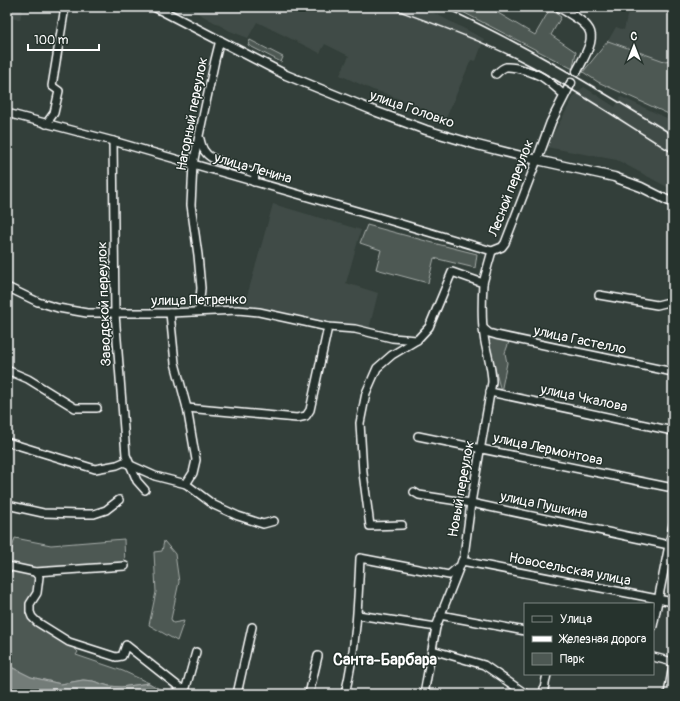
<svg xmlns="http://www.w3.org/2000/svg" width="680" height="701" font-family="Pangolin,sans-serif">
<rect width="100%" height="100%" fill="#333f3a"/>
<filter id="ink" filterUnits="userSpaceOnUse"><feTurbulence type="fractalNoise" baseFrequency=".025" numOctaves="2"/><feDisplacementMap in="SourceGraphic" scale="8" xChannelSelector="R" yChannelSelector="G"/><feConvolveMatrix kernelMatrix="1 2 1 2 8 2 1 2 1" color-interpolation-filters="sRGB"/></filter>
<g filter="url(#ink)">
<g fill="#404c47">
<path d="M7 7H23L20 20 8 17 7 20Z"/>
<path d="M187 7H419L432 12 484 39 476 61 471 60 446 118 387 94 373 90 340 75 349 56 325 44 320 53 257 22 248 38 230 31Z"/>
<path d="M629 7H673V60L664 61 608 41 616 27 624 30Z"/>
<path d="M584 87 615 107 621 97 673 121V190L617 160 546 147 576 93Z"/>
<path d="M273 204 361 230 346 283 378 293 369 329 335 324 258 307H244Z"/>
</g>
<g fill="#4d5853" stroke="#a6aca9">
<path d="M453 7H488L535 35 550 9 561 17 551 35 576 52 574 62 573 69Z"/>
<path d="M250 40 283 57 281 62 248 45Z"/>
<path d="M608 41 664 61 673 60V116L598 82 583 72Z"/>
<path d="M367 225 437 244 477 254 475 268 434 258 428 283 376 269 381 250 360 243Z"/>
<path d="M488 337 509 342 505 353 507 363 501 392 488 341Z"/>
<path d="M15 538 51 545 124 539 125 566 36 572 39 577 30 612 69 642 78 652 76 655 123 671 149 683 121 687 109 686 93 681 83 680 61 684 31 677 7 665V566Z"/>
<path d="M164 541 175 554 179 582 171 619 173 623 184 621 177 641 149 625 156 592 154 552 162 551Z"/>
</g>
<path fill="#737b78" stroke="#abb0ae" d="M7 665 31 677 61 684 83 680 93 681 109 686 121 687 149 683 168 694H15L7 690Z"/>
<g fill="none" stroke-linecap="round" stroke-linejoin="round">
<g stroke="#fff" stroke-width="10">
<g id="minor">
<path d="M496 74C499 71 502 68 506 67 515 66 535 73 542 77 550 82 557 89 564 95"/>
<path d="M7 113 113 141 388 220 492 251 502 247 505 243 537 160"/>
<path d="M46 124 54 113 59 91 52 86 65 7"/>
<path d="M200 139C202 148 204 153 212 158L253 173 255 175 254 182"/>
<path d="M113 141 115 314 126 455 137 481 145 490"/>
<path d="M7 287 38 302 58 308 87 313H170L238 310 259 312 328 327 355 329 392 338 417 340"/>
<path d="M599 295 657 305 673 301"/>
<path d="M199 311 201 288 198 255 191 205 193 164 215 60 220 40"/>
<path d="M170 313 175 363 187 408 196 460 193 473 186 484"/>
<path d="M483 328 489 333 496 335 673 372"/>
<path d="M7 370 28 379 75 408H97"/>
<path d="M490 392 673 431"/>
<path d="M187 408 297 418 306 416 310 410 328 327"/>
<path d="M418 436 673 488"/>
<path d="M7 442 95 469 117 465 124 462 126 463 155 476 186 484 214 505 238 516 263 524 274 521"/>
<path d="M414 492 419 495 471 503 669 545"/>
<path d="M7 505 43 513 80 514H94L106 510 119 500"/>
<path d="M402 525 370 526 363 473 360 423 366 393 377 368 392 355 417 340 429 327 452 272 483 283 492 251"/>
<path d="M462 561 673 602"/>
<path d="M7 566 35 572 39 577 37 593 30 604V612L32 617 37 622 69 642 116 657 122 656 126 645 188 694"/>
<path d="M35 572 125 566"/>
<path d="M358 615 436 627"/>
<path d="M440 615 525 631"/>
<path d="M653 626 673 525"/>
<path d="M432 650 484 665 526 694"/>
<path d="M653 657 673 662"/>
<path d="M185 691 196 652"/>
<path d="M237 694 252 627"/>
<path d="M309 694 318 656"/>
<path d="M345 694C356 649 358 604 360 558L449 575 457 568"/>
<path d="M424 694 436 627 464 556 471 503 492 382C492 366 486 352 484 336 481 319 482 301 483 283"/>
<path d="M543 694 547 674"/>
<path d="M668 694 673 665"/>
</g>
</g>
<g stroke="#fff" stroke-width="11">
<g id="major">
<path d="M155 7 286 75 377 112 426 130 477 145 537 160 614 177 641 187 673 203"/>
<path d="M559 7C596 29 599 31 577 71"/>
<path d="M537 160 551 122 571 83"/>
</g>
</g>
<use href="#minor" stroke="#26332d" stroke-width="7"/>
<use href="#major" stroke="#26332d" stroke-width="8"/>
<g stroke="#fff" stroke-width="1.5">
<path d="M388 7C435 24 486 42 531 66 579 92 626 124 673 153"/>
<path d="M443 7C523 43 598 89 673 135"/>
</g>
</g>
</g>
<g text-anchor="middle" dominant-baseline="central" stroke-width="3" stroke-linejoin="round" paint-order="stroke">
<g font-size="14" fill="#fff" stroke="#26332d">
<text transform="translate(412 109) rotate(19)">улица Головко</text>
<text transform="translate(192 114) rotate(-79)">Нагорный переулок</text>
<text transform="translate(253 168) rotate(16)">улица Ленина</text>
<text transform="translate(511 188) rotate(-69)">Лесной переулок</text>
<text transform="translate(199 300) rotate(-1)">улица Петренко</text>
<text transform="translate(104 304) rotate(-92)">Заводской переулок</text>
<text transform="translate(580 340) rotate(12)">улица Гастелло</text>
<text transform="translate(584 398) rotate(12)">улица Чкалова</text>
<text transform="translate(548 449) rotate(12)">улица Лермонтова</text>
<text transform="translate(461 489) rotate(-80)">Новый переулок</text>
<text transform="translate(544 505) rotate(12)">улица Пушкина</text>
<text transform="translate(570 569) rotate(11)">Новосельская улица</text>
</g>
<g font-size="16" font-weight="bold" fill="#fff" stroke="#26332d">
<text x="385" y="660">Санта-Барбара</text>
</g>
</g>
<rect width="680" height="701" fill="none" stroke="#26332d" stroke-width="24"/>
<rect x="12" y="12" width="656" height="677" fill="none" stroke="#fff" stroke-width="1.5" filter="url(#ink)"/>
<rect x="524" y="603" width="130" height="72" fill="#26332d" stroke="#7d8581"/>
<rect x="532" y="616" width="20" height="6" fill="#26332d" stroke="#7d8581"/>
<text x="560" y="623" font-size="12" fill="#ffffff">Улица</text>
<rect x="532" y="636" width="20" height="6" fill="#ffffff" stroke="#7d8581"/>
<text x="560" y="643" font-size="12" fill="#ffffff">Железная дорога</text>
<rect x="532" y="653" width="20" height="12" fill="#4d5853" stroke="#7d8581"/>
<text x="560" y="663" font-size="12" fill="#ffffff">Парк</text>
<g transform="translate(634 46)" stroke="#26332d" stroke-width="3" paint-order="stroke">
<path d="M0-3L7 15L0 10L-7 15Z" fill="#ffffff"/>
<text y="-6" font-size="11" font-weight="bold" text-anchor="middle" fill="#ffffff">С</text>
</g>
<path d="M28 44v6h71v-6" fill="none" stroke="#ffffff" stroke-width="2"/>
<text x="34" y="44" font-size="12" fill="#ffffff" stroke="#26332d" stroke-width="3" paint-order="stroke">100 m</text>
</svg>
